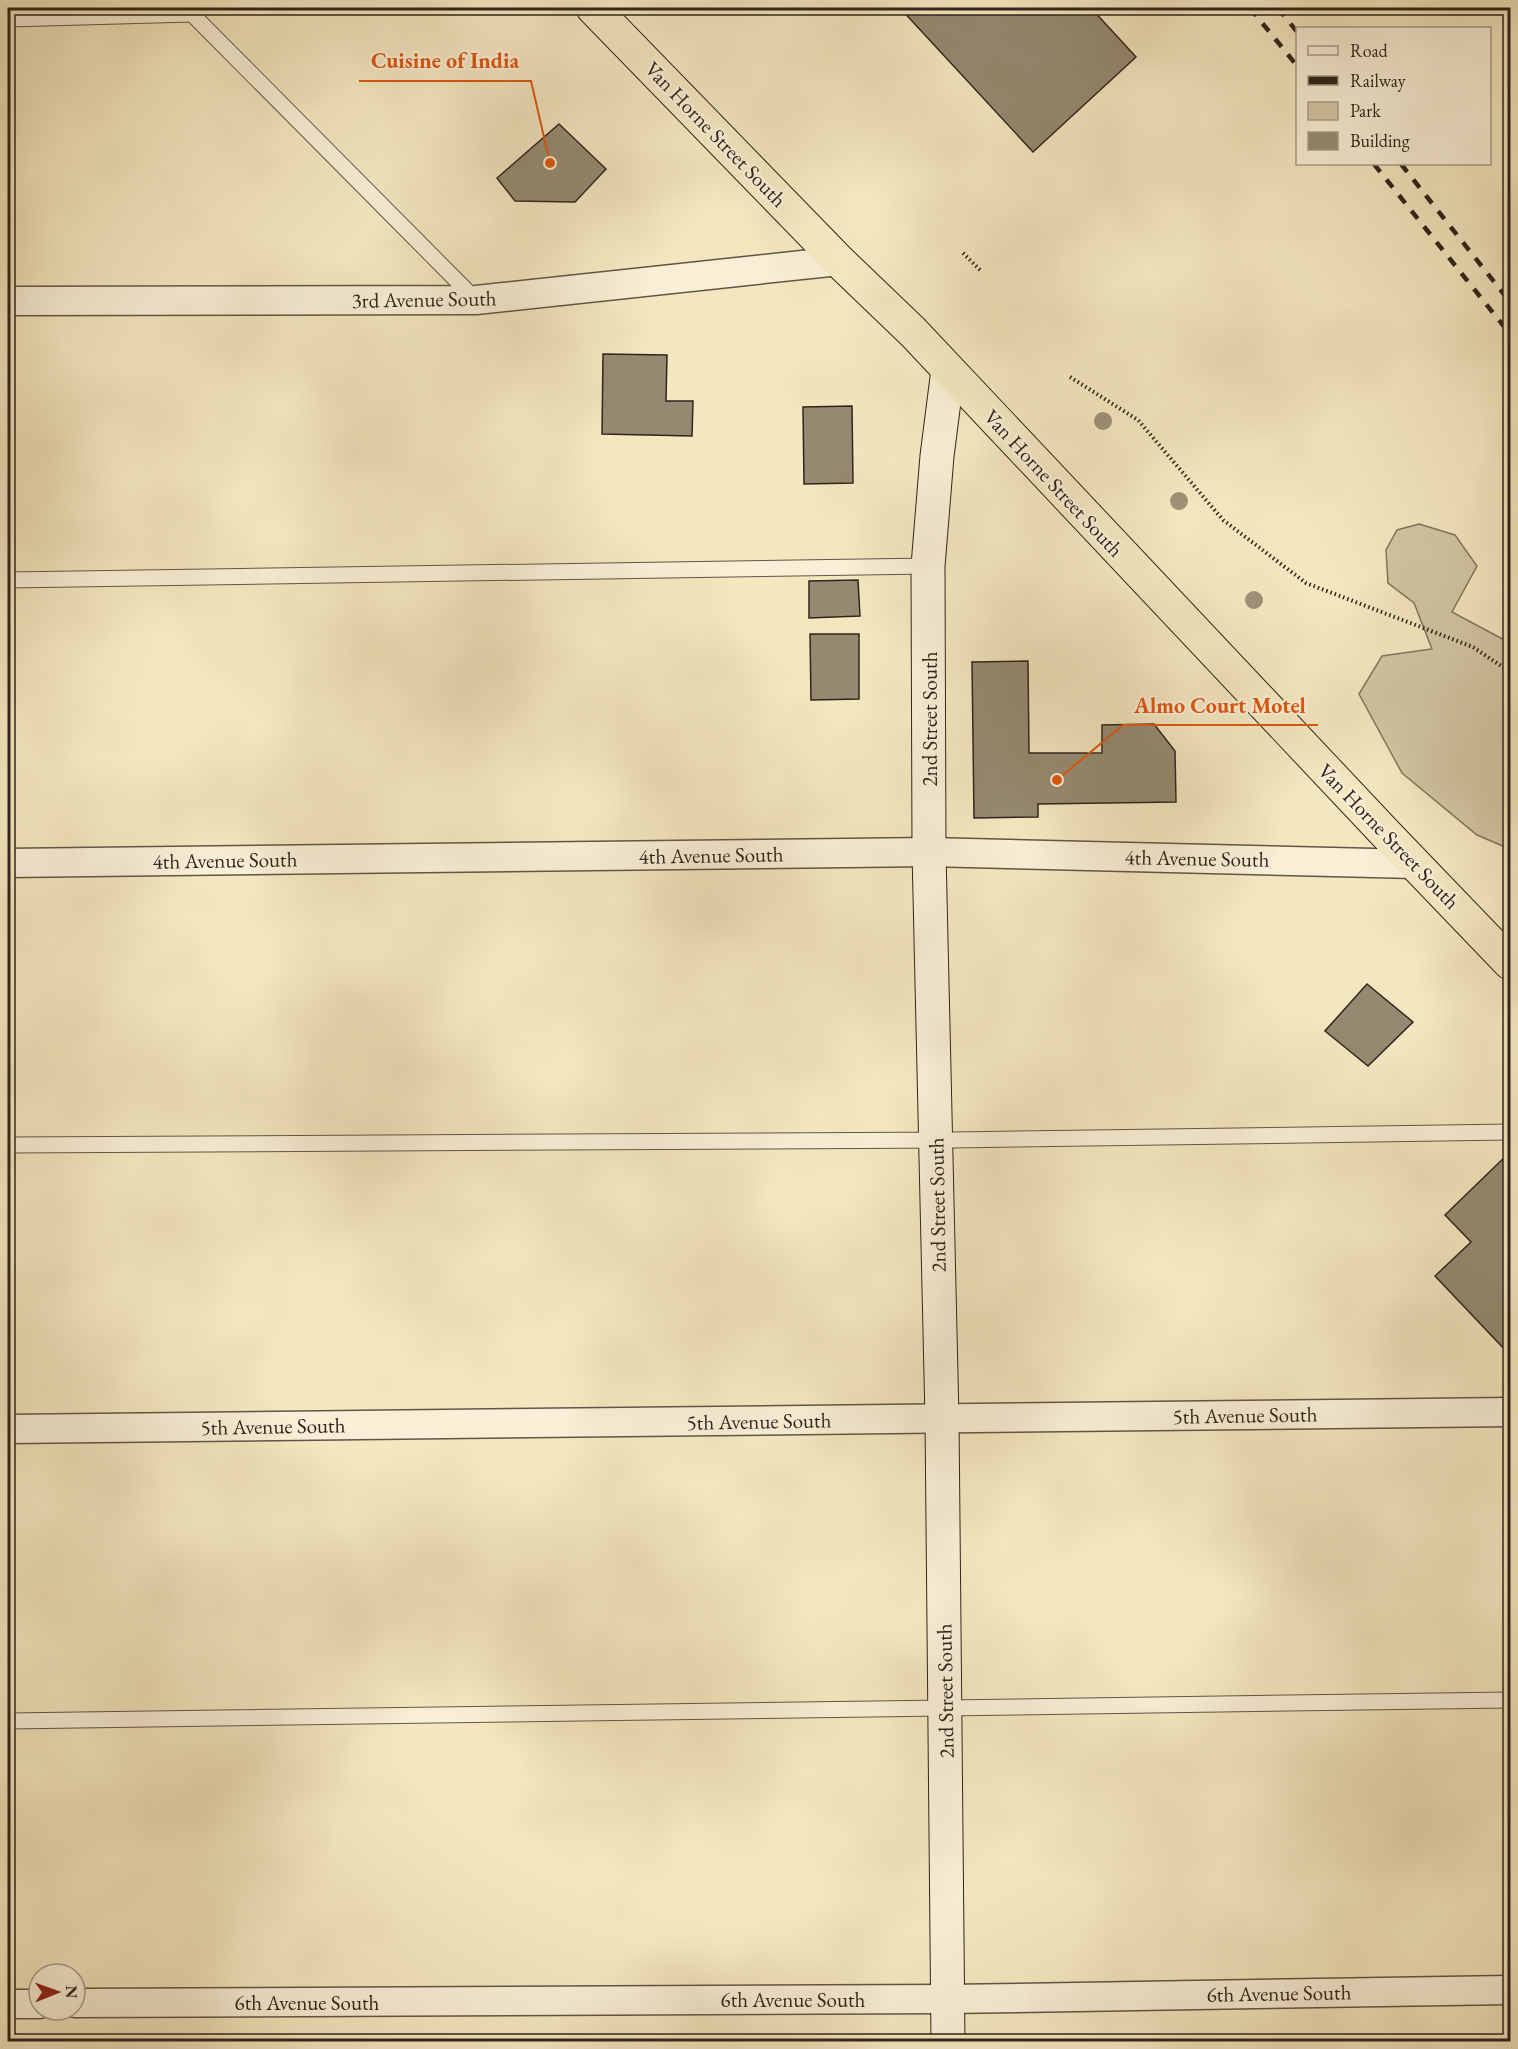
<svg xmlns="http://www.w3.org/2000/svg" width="1518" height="2049" font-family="'EB Garamond',serif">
<rect width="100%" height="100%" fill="#f4e7c0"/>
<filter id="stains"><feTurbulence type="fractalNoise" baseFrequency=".00333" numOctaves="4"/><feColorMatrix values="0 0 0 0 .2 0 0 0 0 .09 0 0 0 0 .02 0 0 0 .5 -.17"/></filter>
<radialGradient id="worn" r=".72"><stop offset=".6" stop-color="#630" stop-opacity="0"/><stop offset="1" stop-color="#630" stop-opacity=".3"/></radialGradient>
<path fill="#d3c6a4" stroke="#817660" stroke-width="1.5" d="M1419 524 1455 535 1477 566 1452 612 1510 643V849L1477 835 1402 773 1359 694 1382 656 1432 649 1414 603 1388 583 1386 550 1397 530Z"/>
<g fill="#958a71" stroke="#2f251c" stroke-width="1.5">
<path d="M900 8H1091L1136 57 1033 152Z"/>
<path d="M559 124 606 169 575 202 515 201 497 178Z"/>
<path d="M603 354 667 355 666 401H693L692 436 602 434Z"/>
<path d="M852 406 853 483 804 484 803 407Z"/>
<path d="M858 580 860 616 809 618V581Z"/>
<path d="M810 634H859V699L811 700Z"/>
<path d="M1028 661 1029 753H1102V725L1154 724 1175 751 1176 802 1038 804V817L974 818 972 662Z"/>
<path d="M1367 984 1413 1022 1368 1066 1325 1031Z"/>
<path d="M1510 1152V1355L1435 1276 1471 1242 1445 1215Z"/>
</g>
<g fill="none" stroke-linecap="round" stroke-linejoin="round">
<g stroke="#605645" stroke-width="17">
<g id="lane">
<path d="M186 8 476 300"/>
<path d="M8 19 192 14"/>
<path d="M8 580 928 566"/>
<path d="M8 1145 953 1140 1510 1132"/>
<path d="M8 1721 1510 1700"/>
</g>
</g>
<g stroke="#605645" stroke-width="31">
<g id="street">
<path d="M8 301 476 300 839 261"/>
<path d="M8 863 929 852 1415 864"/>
<path d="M8 1429 1510 1412"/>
<path d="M75 2003 948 1999 1510 1990"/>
<path d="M8 2004H39"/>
</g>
</g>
<g stroke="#2f251c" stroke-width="35">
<path id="secondary" d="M948 370 937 456 928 566 929 852 942 1419 948 2042"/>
</g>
<g stroke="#2f251c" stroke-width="35">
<path id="highway" d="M593 8 839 261 913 332 1387 835 1510 963"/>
</g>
<g stroke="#2f251c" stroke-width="4" stroke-dasharray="1.5 3" stroke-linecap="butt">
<path d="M963 253 981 271"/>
<path d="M1070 377 1138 420 1223 520 1306 583 1473 647 1510 672"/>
</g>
<use href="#lane" stroke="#f8efd6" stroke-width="15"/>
<use href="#street" stroke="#f8efd6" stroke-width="28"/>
<use href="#secondary" stroke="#f8efd6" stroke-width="33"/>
<use href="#highway" stroke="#f4e7c0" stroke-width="33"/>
<g stroke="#2f251c" stroke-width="4.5" stroke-dasharray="10 10" stroke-linecap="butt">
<path d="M1250 8 1298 67"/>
<path d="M1278 8 1298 33"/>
<path d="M1374 164 1510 334"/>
<path d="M1401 164 1510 302"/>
</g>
</g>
<g fill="#9e9278">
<circle cx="1103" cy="421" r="9"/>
<circle cx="1179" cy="501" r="9"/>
<circle cx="1254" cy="600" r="9"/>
</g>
<g text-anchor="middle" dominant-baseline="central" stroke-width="4.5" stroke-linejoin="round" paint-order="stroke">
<g font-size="21" fill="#2f251c" stroke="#f8efd6">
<text transform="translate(716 134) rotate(46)">Van Horne Street South</text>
<text transform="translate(424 299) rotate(-1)">3rd Avenue South</text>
<text transform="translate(1054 483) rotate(47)">Van Horne Street South</text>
<text transform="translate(929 719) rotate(-90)">2nd Street South</text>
<text transform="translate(1389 836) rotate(46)">Van Horne Street South</text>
<text transform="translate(711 855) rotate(-1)">4th Avenue South</text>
<text transform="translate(1197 858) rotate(1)">4th Avenue South</text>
<text transform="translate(225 860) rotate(-1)">4th Avenue South</text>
<text transform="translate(937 1205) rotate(-91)">2nd Street South</text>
<text transform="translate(1245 1415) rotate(-1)">5th Avenue South</text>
<text transform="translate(759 1421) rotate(-1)">5th Avenue South</text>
<text transform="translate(273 1426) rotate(-1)">5th Avenue South</text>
<text transform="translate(945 1691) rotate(-91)">2nd Street South</text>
<text transform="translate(1279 1993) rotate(-1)">6th Avenue South</text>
<text x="793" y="1999">6th Avenue South</text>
<text x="307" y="2002">6th Avenue South</text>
</g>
</g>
<path fill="none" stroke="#df560d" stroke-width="2" d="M550 163L531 81H359M1057 780L1123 725H1318"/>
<g fill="#df560d" stroke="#f8efd6" stroke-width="2">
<circle cx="550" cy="163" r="6"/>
<circle cx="1057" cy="780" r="6"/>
</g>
<g font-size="22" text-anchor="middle" font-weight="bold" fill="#df560d" stroke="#f8efd6" stroke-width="4.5" stroke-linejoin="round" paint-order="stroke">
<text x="445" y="68">Cuisine of India</text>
<text x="1220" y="713">Almo Court Motel</text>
</g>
<rect width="1518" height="2049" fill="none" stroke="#f4e7c0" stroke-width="30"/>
<rect x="9" y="9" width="1500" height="2031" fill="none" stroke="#2f251c" stroke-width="3"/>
<rect x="15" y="15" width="1488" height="2019" fill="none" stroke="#2f251c" stroke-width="1.5"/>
<rect x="1296" y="27" width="195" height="138" fill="#f8efd6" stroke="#a89e8c" stroke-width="1.5"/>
<rect x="1308" y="46" width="30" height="9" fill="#f8efd6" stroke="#a89e8c" stroke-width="1.5"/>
<text x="1350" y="57" font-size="18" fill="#2f251c">Road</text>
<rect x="1308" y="76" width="30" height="9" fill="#2f251c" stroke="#a89e8c" stroke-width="1.5"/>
<text x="1350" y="87" font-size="18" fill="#2f251c">Railway</text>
<rect x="1308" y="102" width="30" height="18" fill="#d3c6a4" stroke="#a89e8c" stroke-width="1.5"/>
<text x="1350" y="117" font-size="18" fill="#2f251c">Park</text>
<rect x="1308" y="132" width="30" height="18" fill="#958a71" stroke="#a89e8c" stroke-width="1.5"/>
<text x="1350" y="147" font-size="18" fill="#2f251c">Building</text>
<g transform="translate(57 1992) rotate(89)"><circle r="28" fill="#f8efd6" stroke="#a89e8c" stroke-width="1.5"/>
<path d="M0-4.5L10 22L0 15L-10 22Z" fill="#8f2418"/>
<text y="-9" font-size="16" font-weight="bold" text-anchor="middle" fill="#2f251c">N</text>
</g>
<rect width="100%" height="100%" filter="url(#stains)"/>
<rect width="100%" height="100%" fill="url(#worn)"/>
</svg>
